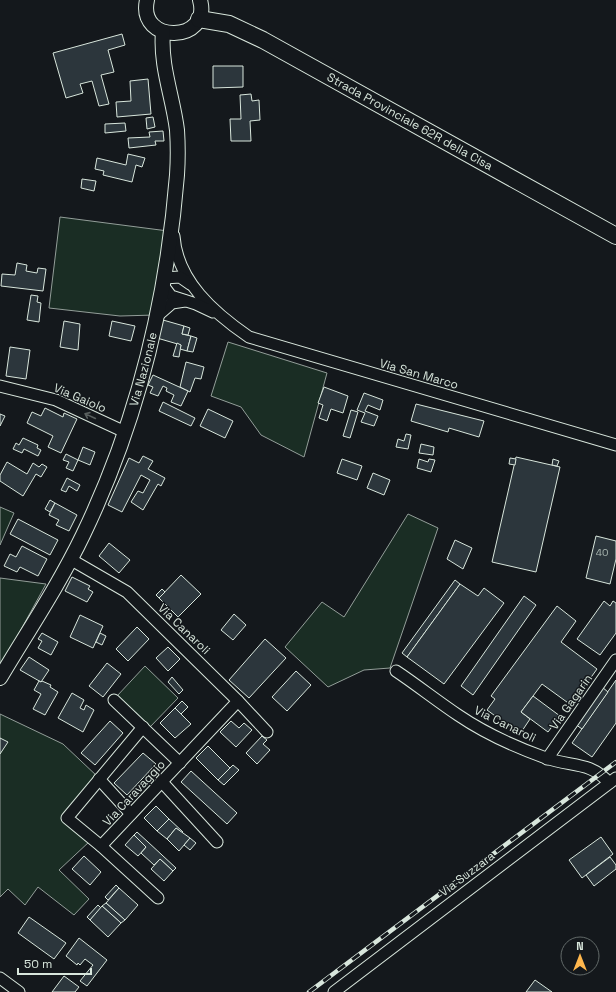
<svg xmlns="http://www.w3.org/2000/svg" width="616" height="992" font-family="'Space Grotesk',sans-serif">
<rect width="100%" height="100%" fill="#14181c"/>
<g fill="#1a2d24" stroke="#939e99">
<path d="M60 217 168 231 155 315 120 316 49 308Z"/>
<path d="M228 342 327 373 304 457 261 435 241 407 211 396Z"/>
<path d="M0 507 14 513 0 545Z"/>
<path d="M408 514 438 528 390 668 364 670 328 687 285 647 322 602 344 617Z"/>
<path d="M0 578 46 584 1 666 0 665Z"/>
<path d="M145 666 178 698 150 727 117 696Z"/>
<path d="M0 714 63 744 98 777 64 819 90 841 59 870 89 899 74 915 38 887 25 905 8 889 0 897Z"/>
</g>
<g fill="#2c363c" stroke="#d8e6dc">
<path d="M122 34 125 45 108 50 114 72 101 75 109 104 99 106 92 81 80 84 83 93 66 98 53 53Z"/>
<path d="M213 66H243V87L213 88Z"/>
<path d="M148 79 151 114 117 117 116 102 131 101 130 81Z"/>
<path d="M251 94 252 101 259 100 260 120 250 121 251 141H231L230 119H241L240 95Z"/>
<path d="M153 117 155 127 147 129 146 118Z"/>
<path d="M125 123 126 131 105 133V124Z"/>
<path d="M163 131 164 141H155L156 145 129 148 128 138 150 137 149 132Z"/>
<path d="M128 154 145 158 142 167 136 165 132 182 103 175 104 171 95 169 97 158 126 165Z"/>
<path d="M82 179 96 181 94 191 81 188Z"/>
<path d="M17 263 27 265 26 271 37 273 38 268 46 269 43 291 1 286 2 274 15 275Z"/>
<path d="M31 295 38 296 37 302 41 303 39 322 27 320Z"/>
<path d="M163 320 184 326 182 334 191 336 187 351 180 349 181 345 157 338Z"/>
<path d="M64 321 80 324 78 350 60 347Z"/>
<path d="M112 321 135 326 131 341 109 336Z"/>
<path d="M184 326 190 328 188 335 182 334Z"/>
<path d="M191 336 197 338 193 352 187 351Z"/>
<path d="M177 343 181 345 179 357 173 356Z"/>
<path d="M10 347 30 350 26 379 6 376Z"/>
<path d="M186 362 204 367 201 379 195 378 190 392 180 387Z"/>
<path d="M153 375 188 391 181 406 171 402 174 395 166 391 167 388 163 386 158 396 150 393 153 387 148 385Z"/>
<path d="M324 387 348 396 343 413 331 409 327 421 319 418 323 405 318 403Z"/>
<path d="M364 393 383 400 380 410 368 405 365 411 378 416 374 426 361 422 365 413 357 410Z"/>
<path d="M163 402 195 418 191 426 159 411Z"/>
<path d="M416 404 484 421 479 437 449 428 448 432 411 421Z"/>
<path d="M45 408 63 417 64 413 77 419 61 453 48 447 53 436 27 423 32 412 41 416Z"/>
<path d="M208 409 233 421 225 438 200 426Z"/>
<path d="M351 410 358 412 350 438 343 436Z"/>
<path d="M0 414 5 416 0 426Z"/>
<path d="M406 434 411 435 408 449 396 447 398 439 404 441Z"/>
<path d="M23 438 38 445 37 448 41 450 38 456 24 449 22 453 13 449 16 443 19 445Z"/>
<path d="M421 444 434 447 433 455 419 453Z"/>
<path d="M83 447 95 452 90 465 78 460Z"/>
<path d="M66 454 78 460 73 471 66 468 69 462 63 460Z"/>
<path d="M143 456 153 461 148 469 165 478 161 486 158 484 143 510 131 502 138 491 143 493 150 480 141 475 122 512 108 505 129 458 139 463Z"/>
<path d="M516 457 560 467 536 572 492 562Z"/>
<path d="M510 458 516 459 515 465 509 464Z"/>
<path d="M342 459 362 466 357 480 337 473Z"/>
<path d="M419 459 428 462 429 459 435 460 431 472 417 468Z"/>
<path d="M553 459 559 461 557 466 552 465Z"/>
<path d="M7 462 27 474 33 463 39 467 42 464 47 467 41 477 36 474 23 496 0 481V475Z"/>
<path d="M373 473 390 480 384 495 367 488Z"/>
<path d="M67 478 80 485 77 491 69 486 66 492 61 490Z"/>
<path d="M50 500 55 503 50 512 45 509Z"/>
<path d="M55 503 77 515 69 531 56 525 59 520 49 515Z"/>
<path d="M18 519 58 540 50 555 10 534Z"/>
<path d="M596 536 616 541V559L610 584 586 578Z"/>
<path d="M455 540 472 548 463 569 447 559Z"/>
<path d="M109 543 130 560 119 573 99 556Z"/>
<path d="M22 546 47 559 38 576 20 567 17 572 4 566 10 554 16 557Z"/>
<path d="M181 575 201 594 178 617 159 598Z"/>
<path d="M72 577 90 586 88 589 93 592 87 602 65 591Z"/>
<path d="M455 580 460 584 407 657 402 653Z"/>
<path d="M460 584 478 596 484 588 504 603 444 684 407 657Z"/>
<path d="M162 589 165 592 159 598 156 595Z"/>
<path d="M524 596 536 605 473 695 461 686Z"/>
<path d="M604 601 610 606 613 601 616 603V633L600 655 577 639Z"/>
<path d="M557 606 576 621 561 642 597 669 571 705 542 684 521 712 530 719 520 734 487 710 495 699 491 696Z"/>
<path d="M234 614 246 625 233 640 221 630Z"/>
<path d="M80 615 103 626 93 648 70 637Z"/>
<path d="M137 627 149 639 128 661 116 649Z"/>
<path d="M42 633 58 642 51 655 38 648 42 641 38 639Z"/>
<path d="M100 633 106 636 102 645 96 642Z"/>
<path d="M265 639 286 658 249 698 229 680Z"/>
<path d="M168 647 180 659 168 671 156 658Z"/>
<path d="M29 657 49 670 41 682 20 670Z"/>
<path d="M107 663 121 674 103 697 89 686Z"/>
<path d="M296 671 311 685 287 711 272 697Z"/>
<path d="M172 677 183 690 179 694 168 682Z"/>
<path d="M616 680V723L592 757 572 743Z"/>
<path d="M39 681 41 682 42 681 51 685 50 687 58 692 45 715 33 709 41 694 34 690Z"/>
<path d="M602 687 608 692 582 729 575 724Z"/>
<path d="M72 693 84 700 80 708 84 710 86 705 94 710 83 732 58 718Z"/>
<path d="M533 696 560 716 548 732 521 712Z"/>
<path d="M182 701 188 707 181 714 175 708Z"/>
<path d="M175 708 191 724 175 738 160 723Z"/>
<path d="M110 721 123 733 95 765 81 753Z"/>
<path d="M231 721 239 728 244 723 252 730 236 747 220 732Z"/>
<path d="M262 736 267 740 263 744 270 750 257 764 246 753Z"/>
<path d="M0 738 8 742 0 754Z"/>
<path d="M208 746 230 768 218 780 196 758Z"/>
<path d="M143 753 156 764 127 795 114 783Z"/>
<path d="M233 765 239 770 224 785 218 780Z"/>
<path d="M191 771 237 813 227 824 181 782Z"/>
<path d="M156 806 169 819 157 831 144 818Z"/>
<path d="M169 819 183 832 182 833 176 828 167 839 157 831Z"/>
<path d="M176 828 190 838 179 851 167 839Z"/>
<path d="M137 832 148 842 176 868 173 871 160 859 154 865 141 853 146 847 134 835Z"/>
<path d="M134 835 146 847 138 856 125 845Z"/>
<path d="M601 837 613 854 582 878 569 860Z"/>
<path d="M190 838 196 843 190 850 184 845Z"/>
<path d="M84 856 101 872 90 885 72 869Z"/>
<path d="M610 857 616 865V869L594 886 586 875Z"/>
<path d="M160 859 173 871 164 881 151 869Z"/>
<path d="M116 885 119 888 108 900 105 897Z"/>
<path d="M119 888 138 905 125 920 106 903Z"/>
<path d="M106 903 125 920 121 923 102 906Z"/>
<path d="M98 905 101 908 90 920 87 917Z"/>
<path d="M102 906 121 923 108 937 90 920Z"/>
<path d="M29 917 66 943 54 959 18 933Z"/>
<path d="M79 938 107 960 87 986 80 981 93 965 85 959 80 965 78 963 77 965 66 956Z"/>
<path d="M64 976 79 987 75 992H52Z"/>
<path d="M535 980 552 992H526Z"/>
</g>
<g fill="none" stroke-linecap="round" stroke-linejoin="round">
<g stroke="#d8e6dc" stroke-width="13">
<g id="minor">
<path d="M174 236C177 281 214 313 249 337L616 445"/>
<path d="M164 278 180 277 190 284"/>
<path d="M162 284 171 296 196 304 213 312"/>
<path d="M157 316 172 303 185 301"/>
<path d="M0 386 56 400 125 432"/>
<path d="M70 559 127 592 238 701 267 732"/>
<path d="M396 671C417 685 437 701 458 715 483 732 518 748 546 758 570 767 591 761 609 783"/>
<path d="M114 700 180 763"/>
<path d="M547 759 616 660"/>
<path d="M99 779 131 814"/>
<path d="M162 782 217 842"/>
<path d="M101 846 67 818 143 727"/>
<path d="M158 898 101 846 238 701"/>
<path d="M0 978 19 992"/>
<path d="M334 992 616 778"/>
</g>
</g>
<g stroke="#d8e6dc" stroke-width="16">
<g id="major">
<path d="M147 0C137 45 212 43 200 0"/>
<path id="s1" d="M0 678C28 631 59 585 83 535 137 423 167 299 177 175 178 160 178 145 177 130 173 97 160 66 163 32"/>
</g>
</g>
<g stroke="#d8e6dc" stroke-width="18">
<g id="highway">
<path id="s2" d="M199 19 229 24 263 40 616 236"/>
</g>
</g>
<use href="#minor" stroke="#14181c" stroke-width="11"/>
<use href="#major" stroke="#14181c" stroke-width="14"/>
<use href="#highway" stroke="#14181c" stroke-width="16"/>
<g stroke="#d8e6dc" stroke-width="4.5">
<path id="rail" d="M309 992 616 762"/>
</g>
<use href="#rail" stroke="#14181c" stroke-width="3" stroke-dasharray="9" stroke-linecap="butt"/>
</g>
<defs><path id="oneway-shaft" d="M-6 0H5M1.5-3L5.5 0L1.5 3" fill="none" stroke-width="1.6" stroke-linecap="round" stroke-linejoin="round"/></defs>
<use stroke="#59605f" href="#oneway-shaft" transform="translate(90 416) rotate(-155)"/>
<g text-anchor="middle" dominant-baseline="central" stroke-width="3" stroke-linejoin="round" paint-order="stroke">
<g font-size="10" fill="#adbab4">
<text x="602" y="552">40</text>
</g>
<g font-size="12" fill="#d8e6dc" stroke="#14181c">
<text stroke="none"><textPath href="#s2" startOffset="236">Strada Provinciale 62R della Cisa</textPath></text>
<text stroke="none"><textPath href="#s1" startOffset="342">Via Nazionale</textPath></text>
<text transform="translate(419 374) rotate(16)">Via San Marco</text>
<text transform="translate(80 398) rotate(23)">Via Gaiolo</text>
<text transform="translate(184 629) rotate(44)">Via Canaroli</text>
<text transform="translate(571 702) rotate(-55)">Via Gagarin</text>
<text transform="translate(505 724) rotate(26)">Via Canaroli</text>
<text transform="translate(134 793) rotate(-47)">Via Caravaggio</text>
<text transform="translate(467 874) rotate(-37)">Via Suzzara</text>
</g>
</g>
<g transform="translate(580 956)"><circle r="19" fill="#14181c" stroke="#626a69"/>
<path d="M0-3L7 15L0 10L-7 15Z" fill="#ffb74d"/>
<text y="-6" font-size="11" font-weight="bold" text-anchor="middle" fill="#d8e6dc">N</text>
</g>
<path d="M18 968v6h73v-6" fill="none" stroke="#d8e6dc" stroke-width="2"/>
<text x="24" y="968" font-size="12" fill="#d8e6dc" stroke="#14181c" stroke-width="3" paint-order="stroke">50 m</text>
</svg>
